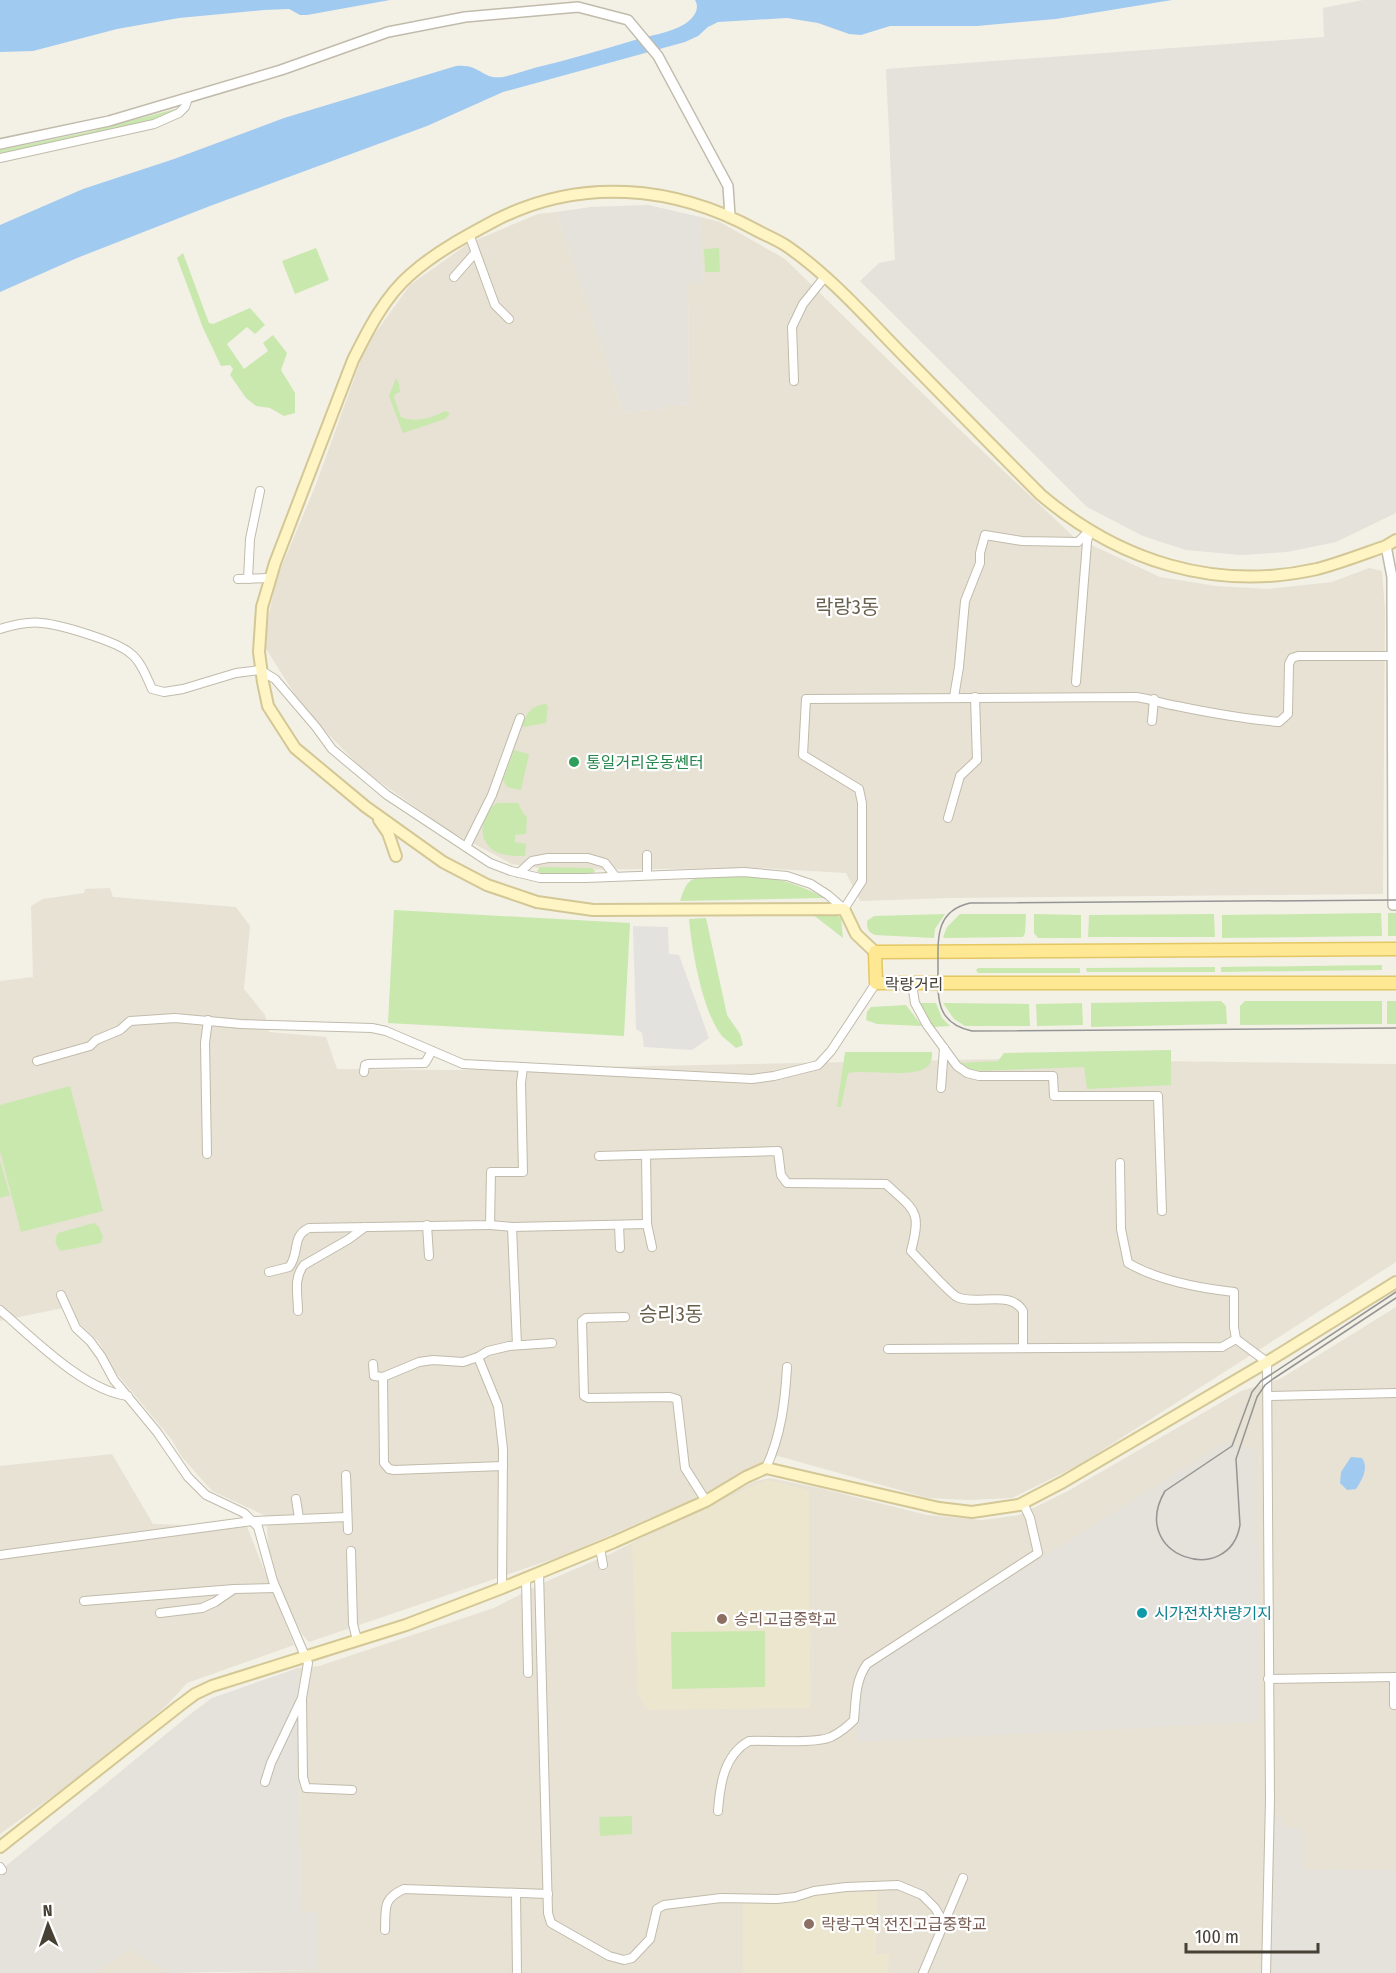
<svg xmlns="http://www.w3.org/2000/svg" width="1396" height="1973" font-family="'Fira Sans Condensed','Noto Sans KR',sans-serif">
<rect width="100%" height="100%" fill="#f3f0e6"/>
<g fill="#e7e2d4">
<path d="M556 212 623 412 666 409 665 406 689 404 688 283 703 282 700 217 720 222 785 259 960 430 1074 537 1160 577 1216 586 1268 589 1332 582 1369 568 1382 571 1385 609 1383 894 948 898 860 901 846 873 759 868 551 870 512 864 448 830 363 770 304 709 263 644 276 580 315 487 366 346 410 285 469 243 538 214Z"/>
<path d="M110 888 113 897 236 907 250 926 244 989 265 1015 269 1032 326 1037 337 1069 451 1070 1003 1059 1396 1064V1262L1079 1465 1012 1498 968 1500 928 1498 778 1456 687 1502 562 1556 309 1642 302 1634 279 1589 269 1555 266 1516 212 1491 181 1456 172 1440 113 1369 99 1342 63 1308 0 1321V981L33 977 31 906 43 899 84 893 85 889Z"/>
<path d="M1396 1307V1973H221L317 1970V1912H301L298 1668 319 1666 494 1608 545 1582 610 1554 756 1481 770 1478 819 1488 927 1515 982 1520 1019 1515 1068 1491 1241 1391 1280 1379Z"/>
<path d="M112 1454 153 1524 247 1527 294 1645 187 1683 169 1703 114 1752 0 1834V1466Z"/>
<path d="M129 1949 170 1973H94Z"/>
</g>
<g fill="#e5e1db">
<path d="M1363 0H1396V513L1336 542 1287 552 1241 555 1186 550 1143 536 1087 507 860 281 879 263 895 260 886 69 1324 37 1323 8Z"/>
<path d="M648 205 700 217 703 282 688 284 689 404 666 406V409L623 412 556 212 591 207Z"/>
<path d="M1225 1442 1256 1450 1258 1722 857 1742 859 1690 864 1674 883 1658Z"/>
<path d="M298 1668 301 1912H318V1970L170 1973 129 1949 94 1973H0V1871L188 1716 212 1698Z"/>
<path d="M1284 1817V1828H1302L1304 1869 1396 1870V1973H1261L1265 1818Z"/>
</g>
<g fill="#ece6cf">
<path d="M767 1480 809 1490 810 1708 649 1710 645 1707 638 1693 632 1544 756 1484Z"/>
<path d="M877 1892 876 1954H889L888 1973H743V1895Z"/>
</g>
<g fill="#c9e8ae">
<path d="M179 108V110L150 122 0 155V150L88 132Z"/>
<path d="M316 248 329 280 295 294 282 261Z"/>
<path d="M719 248 720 272H705L704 249Z"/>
<path d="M183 253 209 323 213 324 250 308 265 325 255 334 247 327 227 344 244 369 268 351 263 343 273 335 287 353 281 370 295 393V413L284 416 270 408 256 406 246 398 230 375 233 369 230 365 221 366 203 328 177 258Z"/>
<path d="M396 378 399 384 400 392 395 394 394 398 401 417C415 423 432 418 445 411L450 413 445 419 403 433 389 396Z"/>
<path d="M546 704 548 707 546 723 523 727 522 725C527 712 532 705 546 704Z"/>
<path d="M514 750 529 754 521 790 507 787 503 780Z"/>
<path d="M497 803H518L523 813 527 817 526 834 515 835V842L526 844 525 856C515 856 505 856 496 852 476 841 480 815 497 803Z"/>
<path d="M540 867 592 868 595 871 593 873H540L537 871Z"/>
<path d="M744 875C778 878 794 882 825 898L680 901C682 895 684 888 688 883 700 871 728 875 744 875Z"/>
<path d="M394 910 630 923 624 1036 388 1023Z"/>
<path d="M1381 913 1382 936 1222 938V915Z"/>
<rect x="1388" y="913" width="8" height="23"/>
<path d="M812 914 835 915 841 918 843 938Z"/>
<path d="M945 914 935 929 934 938 875 935C868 932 867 929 867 921L874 916Z"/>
<path d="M960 914H1026L1025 933 1023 937 945 938 943 937 947 927Z"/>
<path d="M1034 914 1081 915V938H1038L1034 933Z"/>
<path d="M1214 914 1215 937H1088L1089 915Z"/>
<path d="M706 918 727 1015 740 1034 743 1045 736 1048C732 1044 726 1040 722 1036 702 1011 692 950 689 919Z"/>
<path d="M1382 965V970L1221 972V967Z"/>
<path d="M1215 967V972H1087L1086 968Z"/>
<path d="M978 968H1080V973H978L976 970Z"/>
<path d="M1221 1001 1226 1006 1227 1024 1091 1027V1003Z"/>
<path d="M1245 1001H1382V1024L1240 1025V1006Z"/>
<rect x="1387" y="1001" width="9" height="23"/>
<path d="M921 1003H936L942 1018 950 1026 934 1027 922 1010Z"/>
<path d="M943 1003 1029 1004 1030 1026H965L954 1019Z"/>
<path d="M1082 1003 1083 1025 1037 1026 1036 1004Z"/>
<path d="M906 1005 922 1026 877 1024 866 1020 867 1012 871 1007Z"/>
<path d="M1171 1050V1085L1087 1089 1084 1067 974 1071 960 1063 998 1061 1004 1053Z"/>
<path d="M845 1052H932C932 1057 932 1062 928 1066 916 1079 867 1069 848 1073L841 1107H837Z"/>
<path d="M70 1086 103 1211 21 1232 0 1151V1105Z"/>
<path d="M0 1161 10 1195 0 1198Z"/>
<path d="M94 1223 99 1227 103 1237 101 1243 61 1251C55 1245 54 1240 58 1233Z"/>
<path d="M765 1631V1687L672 1689 671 1632Z"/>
<path d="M632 1816V1834L600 1836 599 1817Z"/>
</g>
<path fill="#e4e2de" d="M633 926 668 927 669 954 679 955 709 1038 692 1050 644 1047 642 1033 636 1029Z"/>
<g fill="#a1caf0">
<path d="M0 0H390L307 15H300L289 9 264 10 179 18 117 29 33 51 0 52Z"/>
<path d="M695 0H1172L1056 19 1021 22 977 26H890L861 35 849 34 818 23 787 18 718 22 708 27 698 36 685 42 503 92 427 126 210 206 77 258 0 292V225L83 189 174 159 284 118 456 66C480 63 482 80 503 77 513 75 524 71 534 68 568 60 601 50 635 40 651 35 669 33 683 25 692 20 701 10 695 0Z"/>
<path d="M1351 1457 1362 1458C1369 1468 1362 1480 1356 1489L1347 1490 1340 1483 1341 1472Z"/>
</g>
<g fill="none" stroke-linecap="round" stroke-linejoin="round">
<g stroke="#c1bbab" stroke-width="10">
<g id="minor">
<path d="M0 158 154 124 179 113 185 107 188 98"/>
<path d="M469 234 495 305 509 319"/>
<path d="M454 277 475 253"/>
<path d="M794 381 792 327 803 304 824 278"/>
<path d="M238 579 270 578"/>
<path d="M248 579 250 539 260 491"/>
<path d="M0 629C13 625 28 621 42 623 61 625 116 641 130 653 141 661 147 678 152 689L164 692 183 689 236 673 260 670 275 679 316 727 332 749 387 795 490 863 511 871 540 878H585L744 872 787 876 811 884 828 895 844 909 862 881V803L859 789 803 755 806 699 1136 697C1152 699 1163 704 1177 706 1211 713 1245 719 1279 722L1288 714 1289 664 1292 658 1298 656H1392"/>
<path d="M1076 682 1087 542 1089 532"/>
<path d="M954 697 959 667 965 601 980 563V553L985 535 1022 541 1078 542 1089 531"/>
<path d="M1152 721 1154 699"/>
<path d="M948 818 960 776 977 760 975 697"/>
<path d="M466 847 492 795 520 718"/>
<path d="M519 873 532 861 548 858H588L605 863 615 876"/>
<path d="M647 875V855"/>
<path d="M912 984 915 1003 927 1025 957 1066 967 1073 979 1076H1053L1054 1096H1158L1162 1211"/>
<path d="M37 1061 90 1046 96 1040 120 1030 130 1021 175 1018 241 1024 372 1028 386 1031 463 1064 752 1079 774 1076 818 1065 831 1051 876 983"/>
<path d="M364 1072 365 1065 368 1064 425 1063 432 1051"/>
<path d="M941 1088 944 1048"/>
<path d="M207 1154 205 1043 208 1020"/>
<path d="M646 1155 647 1224 652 1247"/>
<path d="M599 1156 778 1151 781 1175 787 1183 886 1184C915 1211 922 1210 911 1251 919 1259 949 1293 957 1297 977 1306 1010 1289 1023 1311V1347"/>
<path d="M1120 1163 1121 1229 1128 1263C1159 1281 1198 1288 1234 1292V1327L1236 1339 1267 1362 1270 1800 1266 1973"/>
<path d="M427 1225 429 1256"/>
<path d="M490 1225 512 1227 647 1224"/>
<path d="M619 1225 620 1248"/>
<path d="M512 1227 517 1345"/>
<path d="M269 1272 289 1267C300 1254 291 1236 309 1228L490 1225 491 1172H523L521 1083 523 1067"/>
<path d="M61 1295 76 1328 90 1341 101 1356 114 1380 157 1432 188 1477 206 1495 244 1513 258 1527 273 1581 308 1663 302 1698 271 1763 265 1782"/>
<path d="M0 1310C34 1339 83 1390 128 1396"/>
<path d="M298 1311C298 1295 293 1278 304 1265L349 1239 365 1227"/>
<path d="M625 1317 586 1318 582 1321 584 1396 588 1398 670 1397 677 1399 685 1468 706 1501"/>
<path d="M888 1349 1222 1347 1236 1339"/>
<path d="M478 1357 498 1406 503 1449 502 1588"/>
<path d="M373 1364 374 1376 383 1377"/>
<path d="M1268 1396 1396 1393"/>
<path d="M503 1466 394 1470 389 1469 384 1463 383 1377 419 1362 433 1360 463 1362 478 1357 488 1351 509 1346 552 1343"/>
<path d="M766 1468C781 1435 785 1403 787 1367"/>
<path d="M346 1475 348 1530"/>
<path d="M296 1499 299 1518"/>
<path d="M600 1548 603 1565"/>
<path d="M351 1551 353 1624 357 1640"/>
<path d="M0 1555 252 1521 347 1517"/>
<path d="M539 1573 548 1913 551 1923 609 1956 624 1960 632 1958 650 1939 657 1909 664 1905 721 1898 777 1899 795 1897 814 1891 846 1887 898 1885 922 1895 935 1908 944 1923"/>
<path d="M526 1578 528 1673"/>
<path d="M84 1601 234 1589"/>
<path d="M160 1613 202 1608 215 1602 234 1589 275 1588"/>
<path d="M1394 1677V1705"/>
<path d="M1268 1679 1396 1677"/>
<path d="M302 1699 303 1777 306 1788 352 1790"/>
<path d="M718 1811C720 1784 724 1755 749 1741 769 1740 815 1744 831 1737 839 1733 848 1726 854 1720 856 1699 855 1681 867 1664L1038 1553 1030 1518 1023 1503"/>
<path d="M0 1867 2 1870"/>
<path d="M516 1893 517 1973"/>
<path d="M385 1930C386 1908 382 1899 404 1889L548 1894"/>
<path d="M923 1973 963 1878"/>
</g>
</g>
<g stroke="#c1bbab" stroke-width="12">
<g id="tertiary">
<path d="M0 144 109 121 281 70 388 32 465 17 578 7 628 20 658 56 728 186 730 216"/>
<path d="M1386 546 1392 577 1393 900V905H1396"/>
</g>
</g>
<g stroke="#d3c795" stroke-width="14">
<g id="secondary">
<path d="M379 820 388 833 396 856"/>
<path d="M875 952 856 934 844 909 593 910 537 902 487 885 443 862 366 807 295 748 268 706 263 682 259 652 262 607 275 563 353 360C368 330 385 296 411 274 436 252 466 236 496 220 580 177 674 185 756 230 767 236 778 240 788 247 834 279 871 323 910 362 954 407 997 451 1041 495 1119 561 1215 592 1317 569 1340 563 1363 554 1386 546L1396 540"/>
<path d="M0 1847 179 1706 195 1694 212 1686 406 1625 502 1588 614 1542 706 1501 746 1477 766 1468 939 1508 972 1512 1019 1505 1063 1482 1267 1362 1396 1282"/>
</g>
</g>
<g stroke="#e4c763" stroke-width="15">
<path id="primary" d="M1396 949 875 952 876 983H1396"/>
</g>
<use href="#minor" stroke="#fff" stroke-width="8"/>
<use href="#tertiary" stroke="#fff" stroke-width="9"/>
<use href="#secondary" stroke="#fff5c4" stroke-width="10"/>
<use href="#primary" stroke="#fee893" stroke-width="12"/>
<g stroke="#959595" stroke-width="1.5">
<path d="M1396 900 970 903C935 911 938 939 938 968 938 997 935 1023 972 1031L1396 1028"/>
<path d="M1396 1292 1261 1381 1252 1392 1232 1446 1165 1491C1127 1556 1229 1589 1240 1525L1236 1459 1257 1397 1265 1385 1273 1379 1396 1298"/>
</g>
</g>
<circle fill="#2e9e5b" stroke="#fff" stroke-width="2" cx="574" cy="762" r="6"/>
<circle fill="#0f9aa8" stroke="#fff" stroke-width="2" cx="1142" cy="1613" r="6"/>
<g fill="#8d6e63" stroke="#fff" stroke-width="2">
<circle cx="722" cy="1619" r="6"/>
<circle cx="809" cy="1924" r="6"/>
</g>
<g text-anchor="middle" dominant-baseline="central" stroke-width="4.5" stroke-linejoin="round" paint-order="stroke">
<g font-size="16" fill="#27864d" stroke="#fff" text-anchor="start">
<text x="586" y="762">통일거리운동쎈터</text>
</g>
<g font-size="16" fill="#464035" stroke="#fff">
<text x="914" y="984">락랑거리</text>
</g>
<g font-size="16" fill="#0d838f" stroke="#fff" text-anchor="start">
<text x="1154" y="1613">시가전차차량기지</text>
</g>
<g font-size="16" fill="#785e54" stroke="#fff" text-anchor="start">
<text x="734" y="1619">승리고급중학교</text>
<text x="821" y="1924">락랑구역 전진고급중학교</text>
</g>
<g font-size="20" fill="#685f4c" stroke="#fff">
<text x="847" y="607">락랑3동</text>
<text x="671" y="1314">승리3동</text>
</g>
</g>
<g transform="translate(48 1925) rotate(358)" stroke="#ffffff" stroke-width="4.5" paint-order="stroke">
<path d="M0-4.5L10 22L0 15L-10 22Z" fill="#464035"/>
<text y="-9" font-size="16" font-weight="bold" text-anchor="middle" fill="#464035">N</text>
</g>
<path d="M1186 1943v9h132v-9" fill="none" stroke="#464035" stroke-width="3"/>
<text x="1195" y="1943" font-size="18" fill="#464035" stroke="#ffffff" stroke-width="4.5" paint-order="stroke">100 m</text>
</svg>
